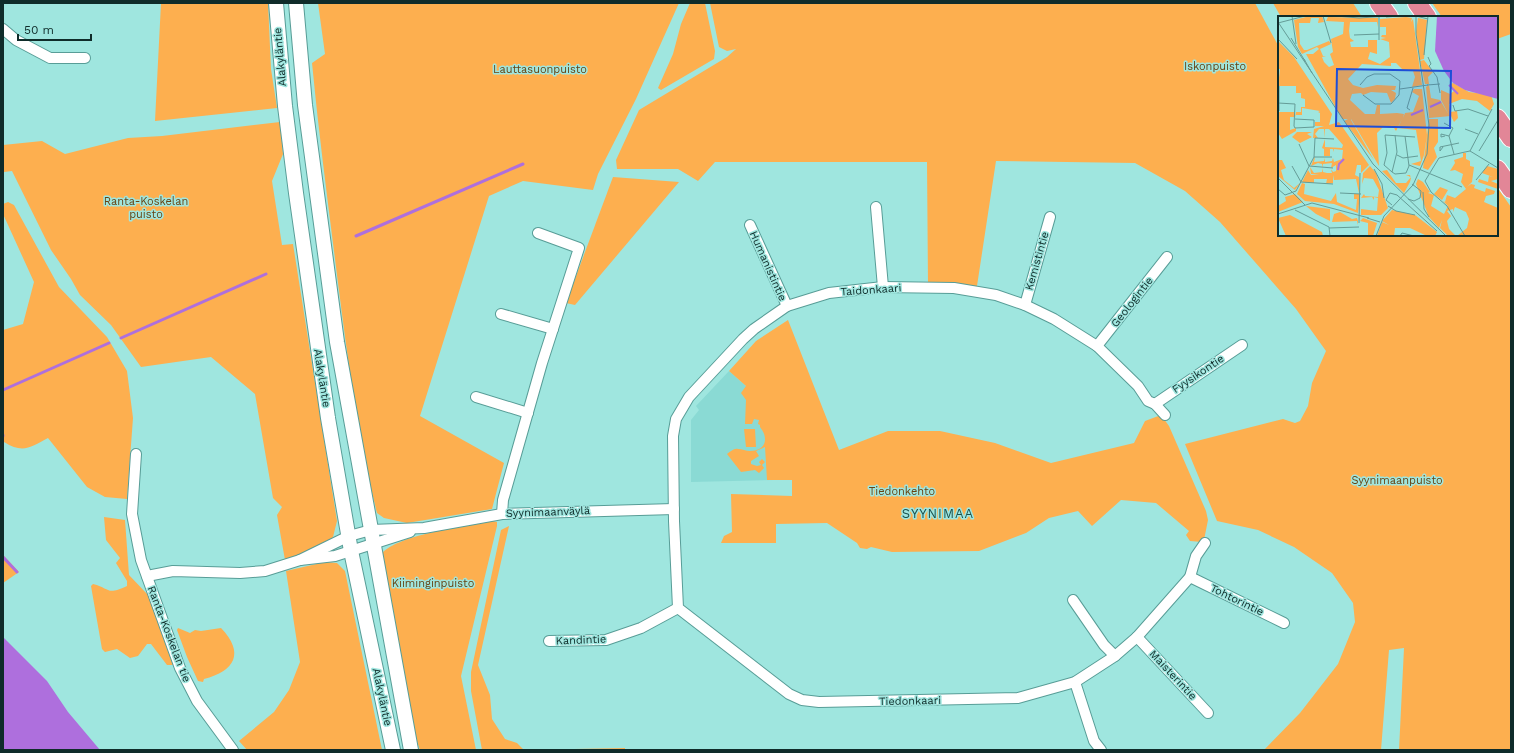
<svg xmlns="http://www.w3.org/2000/svg" width="1514" height="753" font-family="'Work Sans',sans-serif">
<rect width="100%" height="100%" fill="#9fe6df"/>
<path fill="#8adad4" d="M729 371 746 386 821 479 691 482V420L699 410 696 406Z"/>
<g fill="#fdaf4f">
<path d="M161 3H268L271 69 277 108 155 121Z"/>
<path d="M318 3H679L636 99 598 174 593 190 523 181 489 196 420 416 504 463 492 509 407 523 384 518 377 513C358 438 348 361 338 283 329 210 319 137 312 63L325 54Z"/>
<path d="M690 3H705L715 51 714 59 661 90 658 88 673 54 681 24Z"/>
<path d="M710 3H1255L1279 47V235H1497V187L1511 207V750H1399L1404 648 1389 650 1381 750H1264L1300 713 1338 664 1355 622 1353 603 1332 573 1294 547 1258 530 1217 521 1185 444 1283 419 1295 423 1300 421 1308 406 1312 383 1326 351 1296 309 1220 222 1185 191 1135 163 996 161 977 286 928 284 927 162H715L698 181 678 169H617L616 160 639 110 727 57 736 49 727 51 719 47Z"/>
<path d="M1273 3H1353L1362 17H1281Z"/>
<path d="M1432 3H1511V34L1497 39V17H1442Z"/>
<path d="M280 122 283 154 272 181 282 245 293 244 337 521 333 537 320 547 285 560 277 515 282 507 273 498 255 394 211 357 141 367 111 325 80 295 71 279 51 250 12 171 4 172 3 170V145L42 141 65 154 128 138 162 136Z"/>
<path d="M613 177 679 182 575 305 566 303Z"/>
<path d="M8 202 14 205 59 287 107 337 127 371 133 418 127 499 105 497 87 487 48 438C31 447 23 454 4 442L3 443V330L23 324 34 282 3 214V204Z"/>
<path d="M788 320 839 450 888 431H940L995 443 1051 463 1134 443 1145 421 1161 415 1169 426 1206 511 1208 520 1204 540 1202 542 1190 541 1186 535 1189 531 1156 503 1121 500 1092 526 1078 511 1049 518 1026 533 979 551 892 552 871 547 867 549 860 548 857 543 827 523 776 524V543H721L724 536 732 532 731 494 792 496V480H767L765 447 756 451 759 456 751 461V464L757 466 761 465 759 462 762 459 765 462 762 465 764 468 759 473 755 470 741 472 727 454C730 452 734 448 738 449 742 449 746 451 750 451 766 451 769 438 760 427V425L758 424 759 420 754 419 752 424H745L746 400 741 393 746 386 729 371 756 341Z"/>
<path d="M744 429H755L756 447H746Z"/>
<path d="M104 517 125 520 129 575 148 595 173 665H167L151 644H147L138 656 130 658 117 649 105 652 102 649 91 586 93 584C110 588 106 596 127 586V581L116 563 120 558 106 540Z"/>
<path d="M492 521 497 522V526L461 676 476 750H420L413 730 380 556C392 535 468 526 492 521Z"/>
<path d="M509 526 478 665 490 695 492 719 505 739 517 743 524 750 625 748V750H482L471 691V672L501 530Z"/>
<path d="M3 555 19 572 3 583Z"/>
<path d="M325 562 337 563 345 571 382 750H247L239 741 274 712 289 690 300 662 286 571Z"/>
<path d="M178 628 190 633 195 630 201 631 221 628C245 653 235 671 204 679L203 682 198 681 187 657 177 630Z"/>
</g>
<path fill="#ae6fdd" d="M3 637 47 681 68 712 100 750H3Z"/>
<g fill="none" stroke-linecap="round" stroke-linejoin="round">
<g stroke="#ae6fdd" stroke-width="3">
<path d="M356 236 523 164"/>
<path d="M121 338 266 274"/>
<path d="M3 390 109 343"/>
<path d="M3 436V435"/>
<path d="M3 557 17 572"/>
</g>
<g stroke="#589d97" stroke-width="12">
<g id="minor">
<path d="M3 29 16 40 50 58H85"/>
<path d="M876 207 883 287"/>
<path d="M750 225 787 306"/>
<path d="M1025 305 1050 217"/>
<path d="M501 314 553 329"/>
<path d="M1097 346 1167 257"/>
<path d="M476 397 528 413"/>
<path d="M1155 404 1242 345"/>
<path d="M1165 415 1155 404 1148 401 1138 386 1097 346 1054 319 1025 305 996 295 954 288 883 287 829 293 787 306 754 329 743 339 689 397 676 419 673 436 674 521 678 608 789 694 802 700 819 702 1018 698 1075 682 1115 656 1137 637 1190 577 1196 556 1205 543"/>
<path d="M136 454 132 514 141 560 180 668 197 701 233 750"/>
<path d="M502 514 503 500 542 363 579 248 538 233"/>
<path d="M300 560 349 536 371 530 424 528 502 514 674 509"/>
<path d="M147 576 173 571 240 573 265 571 300 560 335 556 410 532"/>
<path d="M1190 577 1284 623"/>
<path d="M1073 600 1104 645 1115 656"/>
<path d="M1137 637 1208 713"/>
<path d="M549 641 606 640 641 628 678 608"/>
<path d="M1075 682 1094 741 1101 750"/>
</g>
</g>
<g stroke="#589d97" stroke-width="16">
<g id="secondary">
<path d="M276 3 285 106 296 193 328 418 351 551 393 750"/>
<path d="M296 3 305 105 337 342 411 750"/>
</g>
</g>
<g stroke="#fff" stroke-width="20">
<g id="motorway">
<path d="M1379 3 1389 17"/>
<path d="M1417 3 1427 17"/>
<path d="M1497 118 1511 138"/>
<path d="M1497 169 1511 189"/>
</g>
</g>
<use href="#minor" stroke="#fff" stroke-width="10"/>
<use href="#secondary" stroke="#fff" stroke-width="14"/>
<use href="#motorway" stroke="#e28697" stroke-width="18"/>
</g>
<g text-anchor="middle" dominant-baseline="central" stroke-width="3" stroke-linejoin="round" paint-order="stroke">
<g font-size="11" fill="#0f2c2a" stroke="#9fe6df">
<text transform="translate(280 57) rotate(-95)">Alakyläntie</text>
<text transform="translate(1037 261) rotate(-74)">Kemistintie</text>
<text transform="translate(768 266) rotate(66)">Humanistintie</text>
<text transform="translate(871 290) rotate(-4)">Taidonkaari</text>
<text transform="translate(1132 302) rotate(-52)">Geologintie</text>
<text transform="translate(1198 374) rotate(-34)">Fyysikontie</text>
<text transform="translate(322 378) rotate(81)">Alakyläntie</text>
<text transform="translate(548 512) rotate(-2)">Syynimaanväylä</text>
<text transform="translate(1237 600) rotate(26)">Tohtorintie</text>
<text transform="translate(169 634) rotate(69)">Ranta-Koskelan tie</text>
<text transform="translate(581 640) rotate(-2)">Kandintie</text>
<text transform="translate(1173 675) rotate(47)">Maisterintie</text>
<text transform="translate(382 697) rotate(78)">Alakyläntie</text>
<text transform="translate(910 701) rotate(-1)">Tiedonkaari</text>
</g>
<g font-size="11" fill="#674313" stroke="#9fe6df">
<text x="1215" y="66">Iskonpuisto</text>
<text x="540" y="69">Lauttasuonpuisto</text>
<text x="146" y="201">Ranta-Koskelan<tspan x="146" dy="13">puisto</tspan></text>
<text x="1397" y="480">Syynimaanpuisto</text>
<text x="902" y="491">Tiedonkehto</text>
<text x="433" y="583">Kiiminginpuisto</text>
</g>
<g font-size="13" letter-spacing="1" fill="#1b514d" stroke="#9fe6df">
<text x="938" y="513">SYYNIMAA</text>
</g>
</g>
<g transform="translate(1278 16)">
<rect width="220" height="220" fill="#9fe6df"/>
<path d="M32 0H44L46 6 40 7 41 2H33L32 7H21L22 28 26 34H29L51 25 53 28 42 33 45 40H48L44 41 46 46 51 51 56 49 52 38 55 36 53 23 65 18 66 6 48 5 50 1 100 2V11L99 6H72L71 15 72 22 76 25 72 26 73 31H90V24H99V38L92 36 90 43 102 48 112 41 111 26 102 23 108 22 103 21 104 19H108V11H102V3L128 1 134 2 133 6 135 3 144 69 134 71 137 61 135 55H126L118 47H113V50L84 48 70 63 75 69 85 72 99 69 118 70 117 74H113L118 77 117 83 113 87 109 77 93 76 85 79 83 77 74 78 72 84 87 98H97L99 89H102V98L119 97 126 98 125 102 127 97 135 96 141 80 134 76 136 73H144L149 119 147 132 146 139 142 150 133 148 143 145 138 114 120 112 124 103 118 115 116 112 105 111 99 117 101 150 73 103V98V104L96 144 66 105 70 103H64L28 38H35L41 33 39 31 24 38 20 31 16 4ZM140 2 149 4 146 43 142 44 138 16ZM0 25 16 41 54 98 51 109 61 106 91 149 83 157V149H79L77 159 81 161V177L78 163 56 164 55 159V167L48 168 49 163H36V167L24 166 30 154 33 159H41L33 158 32 151 36 157 44 156V152L45 156 49 157H54L53 153 55 156 58 155V149L53 152 54 147 45 148V152L44 148 40 147 33 150 36 142 37 141 36 146 46 145 47 142V146L54 145 55 142 56 146 64 143 65 134 56 133 55 136V133H52V140H46V133L44 132 47 123V131L64 132 65 129 51 113H47V122L46 113H41L37 118 40 122H35L36 113 46 110H37V106H42V97L40 96 42 95 24 92V99H18L17 102 18 96H23V91H27V83L23 82V77H18V70H0L2 53H0ZM146 44 155 56 150 61 151 68H147L142 45ZM175 67 191 76 213 79 216 88 212 95 199 85 184 83 171 88 172 96 179 95 180 102 176 106 173 100 151 102 148 71 151 69 153 82 162 84 171 99 163 84V74L172 78 176 75 171 69ZM0 96H16V101H12V114L18 112V115L4 123 0 117ZM151 103H160V126L156 132 159 141 150 154 145 152ZM19 116H34L29 118 34 121 22 127 14 121ZM185 137H188V143L192 145V150L196 151 194 166 189 171 193 168 197 169 196 172 207 176 208 172 217 175 216 178 208 180 206 186 220 192V220H179L189 212 191 203 188 196 177 191 175 196V193L169 195 173 200 169 205 171 213 178 220H170L162 212 164 204 161 212 151 201 138 168 140 163 145 166 152 176 150 177 156 179 153 190 166 198 170 190 165 185 167 186 169 179 177 182 188 173 183 166 185 158 177 154 172 155 177 147 176 144 185 141ZM0 144H4L8 152 3 154 6 164 16 172 22 167 17 174 0 160ZM92 150 98 157 110 192 103 199H83V193L99 195 100 182 96 181V184L94 181 83 182 86 178 87 180 100 181 101 174 95 163 86 162 84 168 85 157ZM209 150 220 153V163L213 165 220 168V173L200 166 201 163 210 166 211 160 215 161 204 157ZM109 154 118 167H128L133 161 128 159H132L133 162 132 166 126 177 104 155ZM24 167 27 168 26 178 53 185 58 177 59 186 78 194 79 183H76V178H82L80 197 56 188 27 185 19 178ZM162 171 170 174 164 184 156 178ZM17 178 25 186 0 196V190L8 185 7 181ZM28 190 52 193V205L38 198ZM114 194 137 199 159 216 157 220H149L132 212H117L116 220H99L104 206 111 209 104 205ZM62 196 74 203 79 202 80 205V209L79 205 54 206 56 198ZM12 199 44 216 45 220H8L0 202ZM85 202 99 207 95 220H90V207L82 205Z" fill="#fdaf4f"/>
<path d="M159 0H220V83L187 74 175 67 166 55 157 35Z" fill="#ae6fdd"/>
<path fill="none" stroke="#ae6fdd" stroke-width="2" d="M171 69 180 78M152 91 163 86M133 99 145 94M60 154 61 148 66 143"/>
<path fill="none" stroke="#659c97" stroke-width="1" d="M14 0 18 28M45 0 53 27M58 0 81 2 110 0M138 0 150 3M101 1V24M108 1 121 0M0 6 95 148 168 220M0 7 27 0M76 19 101 18M13 22 27 45M0 23 19 43M146 39 150 0M150 41 153 48 151 50 159 61 162 77M26 43 34 57M82 69 89 61 96 58H112L122 65 121 79 113 88H97L85 79M149 69 162 68M1 70V95M122 73 150 69M0 87 17 88 16 110 17 112 36 111V104L17 103M175 89 177 95 190 93 210 100M132 94 129 92 135 72M166 107 175 112 171 120 176 138M187 113 200 118M117 119 119 136 114 156 117 158 128 157 131 150 127 120M167 120 163 121V118L171 120M21 128 31 150 55 152M165 131 162 135V131L181 127M192 135 214 93M201 135 220 104M119 139 125 142 140 140M36 141H54M131 149 184 171M14 150 23 166 55 168M96 153 104 168 106 182M114 156 106 149 109 137 107 119 137 121M0 162 27 189M198 164 211 148M0 173 7 179 18 175 36 141 37 122 56 123M145 176 146 193 151 201M62 177 83 178M130 183 136 185 142 182 143 175 134 168M114 189 108 184 112 177 119 179 159 215M110 190 118 195 137 199M17 194 51 211 52 220M0 198 34 187 91 202M89 202 102 206M81 207 82 157M51 212 81 211M98 220 106 200 135 169 149 138 151 109 138 18V0M122 220 124 217 136 220M187 220 169 190 153 176 147 165 161 142 187 136 192 135 220 152"/>
<path fill="#1d4ed8" fill-opacity="0.15" stroke="#1d4ed8" stroke-width="2" d="M59 53 173 55 172 112 58 110Z"/>
<rect width="220" height="220" fill="none" stroke="#0f2c2a" stroke-width="2"/>
</g>
<rect width="1514" height="753" fill="none" stroke="#0f2c2a" stroke-width="8"/>
<path d="M18 34v6h73v-6" fill="none" stroke="#0f2c2a" stroke-width="2"/>
<text x="24" y="34" font-size="12" fill="#0f2c2a" stroke="#9fe6df" stroke-width="3" paint-order="stroke">50 m</text>
</svg>
